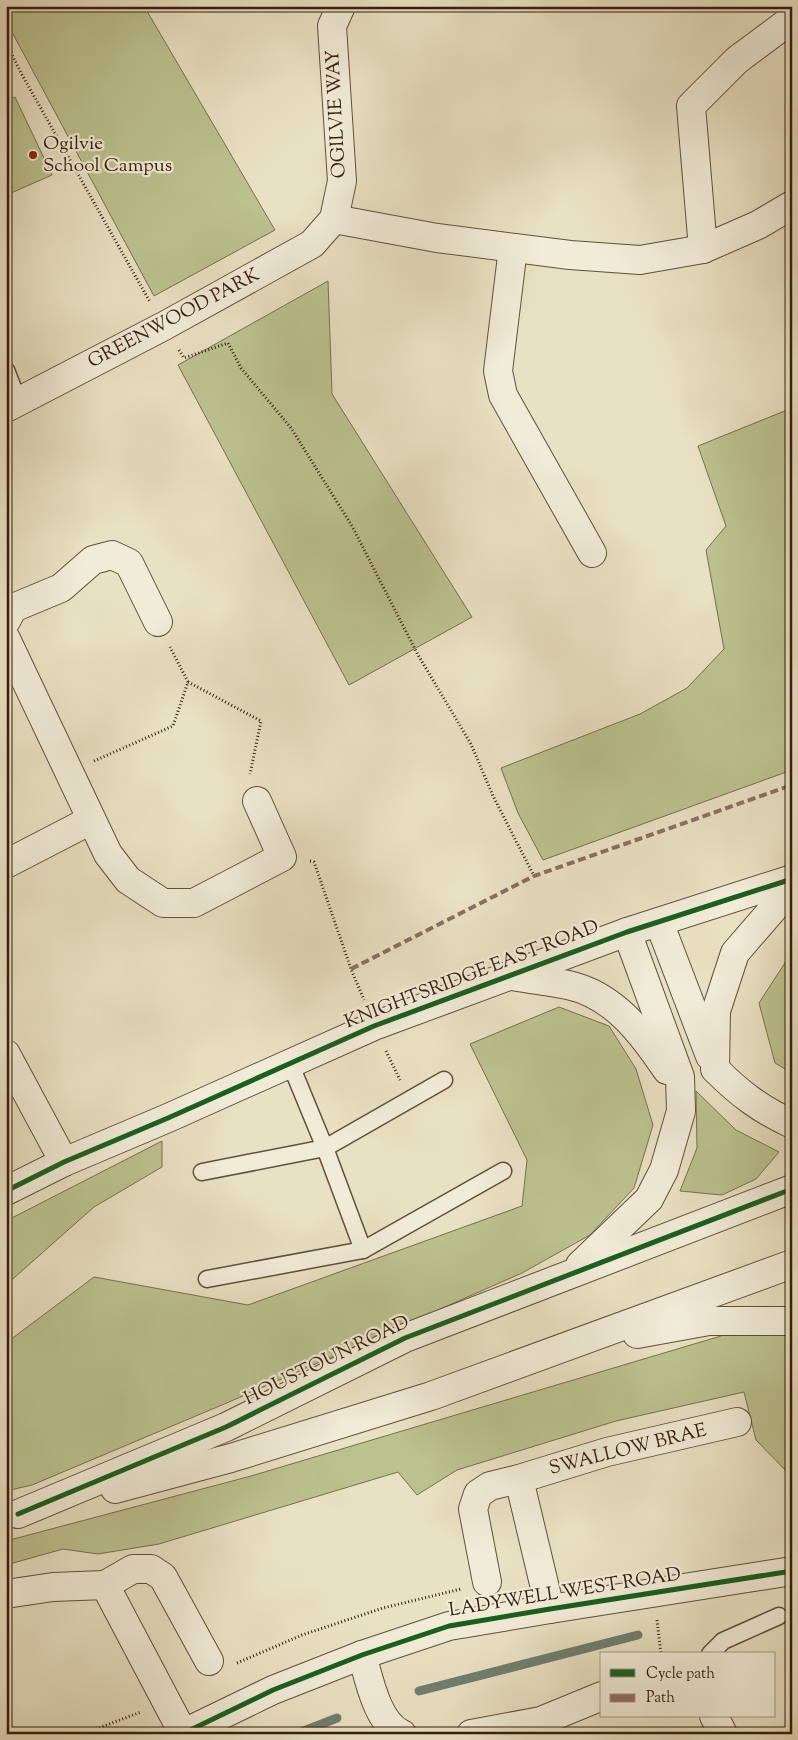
<svg xmlns="http://www.w3.org/2000/svg" width="798" height="1740" font-family="'Sorts Mill Goudy',serif">
<rect width="100%" height="100%" fill="#e9e1c3"/>
<filter id="stains"><feTurbulence type="fractalNoise" baseFrequency=".004" numOctaves="4"/><feColorMatrix values="0 0 0 0 .2 0 0 0 0 .09 0 0 0 0 .02 0 0 0 .5 -.17"/></filter>
<radialGradient id="worn" r=".72"><stop offset=".6" stop-color="#630" stop-opacity="0"/><stop offset="1" stop-color="#630" stop-opacity=".3"/></radialGradient>
<g fill="#bcc190" stroke="#796f4f">
<path d="M6 6H144L275 230 154 296 6 21Z"/>
<path d="M15 97 52 175 11 193 6 183V101Z"/>
<path d="M328 281 332 394 472 617 349 685 178 365Z"/>
<path d="M792 408V770L543 860 518 813 501 768 640 714 687 688 724 649 706 550 726 526 698 446Z"/>
<path d="M792 952V1073L775 1063 759 1003Z"/>
<path d="M559 1007 609 1026 636 1069 653 1125 634 1188 590 1235 522 1273 229 1402 32 1485 6 1491V1343L94 1277 248 1305 522 1206 527 1160 470 1044Z"/>
<path d="M696 1091 736 1130 779 1152 756 1179 722 1195 680 1191 697 1148Z"/>
<path d="M162 1141V1167L94 1207 6 1285V1221Z"/>
<path d="M792 1330V1477L756 1440 744 1392 616 1421 457 1470 417 1495 398 1472 159 1544 98 1554 63 1549 6 1565V1541L251 1476 731 1333Z"/>
</g>
<g fill="none" stroke-linecap="round" stroke-linejoin="round">
<g stroke="#717e6f" stroke-width="9">
<path d="M419 1691 638 1635"/>
<path d="M296 1734 337 1718"/>
</g>
<g stroke="#634e3b" stroke-width="19">
<g id="service">
<path d="M6 370 18 401"/>
<path d="M290 1063 325 1148 363 1250"/>
<path d="M202 1172 325 1148 444 1080"/>
<path d="M207 1279 363 1250 503 1171"/>
<path d="M710 1654 723 1641 779 1616"/>
</g>
</g>
<g stroke="#634e3b" stroke-width="30">
<g id="minor">
<path d="M334 219 437 238 570 255 640 260 703 249 758 225 792 205"/>
<path d="M513 248 498 371 503 395 592 553"/>
<path d="M703 249 691 106 737 60 792 19"/>
<path d="M6 408 164 326 312 244 334 219 342 181 332 26 341 6"/>
<path d="M6 621 13 608 61 588 93 560 112 555 129 563 158 622"/>
<path d="M6 639 108 854 128 880 163 903H194L282 857 257 801"/>
<path d="M6 864 91 820"/>
<path d="M6 1054 64 1162"/>
<path d="M519 1479 607 1452 737 1422"/>
<path d="M487 1582 473 1509 478 1494 490 1486 519 1479 550 1609"/>
<path d="M105 1585 133 1569H151L163 1577 209 1661"/>
<path d="M6 1594 53 1587 105 1585 183 1733"/>
<path d="M362 1655C369 1679 377 1723 402 1734"/>
<path d="M714 1716 723 1734"/>
<path d="M471 1734 541 1721 602 1696"/>
</g>
</g>
<g stroke="#634e3b" stroke-width="30">
<g id="tertiary">
<path d="M792 887 735 953 716 1011 715 1069C740 1094 760 1109 792 1124"/>
<path d="M659 922 710 1056"/>
<path d="M511 976C530 979 549 981 568 985 614 995 642 1033 667 1070"/>
<path d="M6 1191 64 1162 168 1118 374 1026 627 932 792 879"/>
<path d="M580 1265 649 1199 664 1170 681 1111 680 1077 627 932"/>
<path d="M637 1334 709 1321H792"/>
<path d="M115 1489 231 1458 431 1396 792 1264"/>
<path d="M18 1514 226 1427 405 1338 792 1189"/>
<path d="M182 1734 273 1690 362 1655 449 1626 550 1609 792 1571"/>
</g>
</g>
<g stroke="#361d0e" stroke-width="3" stroke-dasharray="1 2.5" stroke-linecap="butt">
<path d="M6 43 21 73 150 302"/>
<path d="M179 350 184 358 228 343 241 368 291 428 352 526 418 655 471 744 493 796 534 876"/>
<path d="M188 682 261 721 250 774"/>
<path d="M94 761 173 726 188 682 170 647"/>
<path d="M310 861 314 862 351 969 364 1000"/>
<path d="M386 1051 400 1080"/>
<path d="M657 1620 661 1654"/>
<path d="M237 1663 302 1635 383 1608 461 1589"/>
<path d="M83 1734 141 1712"/>
</g>
<use href="#service" stroke="#f1ecd8" stroke-width="16"/>
<use href="#minor" stroke="#f1ecd8" stroke-width="28"/>
<use href="#tertiary" stroke="#f1ecd8" stroke-width="28"/>
<path stroke="#8d6e63" stroke-width="4" stroke-dasharray="8 4" stroke-linecap="butt" d="M351 969 534 876 792 785"/>
<g stroke="#f1ecd8" stroke-width="8">
<g id="cycleway">
<path d="M6 1191 64 1162 168 1118 374 1026 627 932 792 879"/>
<path d="M18 1514 226 1427 405 1338 792 1189"/>
<path d="M182 1734 273 1690 362 1655 449 1626 550 1609 792 1571"/>
</g>
</g>
<use href="#cycleway" stroke="#1b5e20" stroke-width="5"/>
</g>
<circle fill="#8f2418" stroke="#f1ecd8" stroke-width="2" cx="33" cy="155" r="5"/>
<g text-anchor="middle" dominant-baseline="central" stroke-width="4.5" stroke-linejoin="round" paint-order="stroke">
<g font-size="19" fill="#361d0e" stroke="#f1ecd8">
<text transform="translate(337 114) rotate(-93)">OGILVIE WAY</text>
<text transform="translate(174 319) rotate(-28)">GREENWOOD PARK</text>
<text transform="translate(472 975) rotate(-21)">KNIGHTSRIDGE EAST ROAD</text>
<text transform="translate(327 1361) rotate(-26)">HOUSTOUN ROAD</text>
<text transform="translate(628 1450) rotate(-14)">SWALLOW BRAE</text>
<text transform="translate(565 1593) rotate(-9)">LADYWELL WEST ROAD</text>
</g>
<g font-size="19" fill="#361d0e" stroke="#f1ecd8" text-anchor="start">
<text x="43" y="144">Ogilvie<tspan x="43" dy="22">School Campus</tspan></text>
</g>
</g>
<rect width="798" height="1740" fill="none" stroke="#e9e1c3" stroke-width="25"/>
<rect x="8" y="8" width="783" height="1725" fill="none" stroke="#361d0e" stroke-width="2.5"/>
<rect x="12" y="12" width="773" height="1715" fill="none" stroke="#361d0e"/>
<rect x="600" y="1652" width="175" height="65" fill="#f1ecd8" stroke="#a69987"/>
<rect x="610" y="1669" width="25" height="8" fill="#1b5e20" stroke="#a69987"/>
<text x="646" y="1678" font-size="15" fill="#361d0e">Cycle path</text>
<rect x="610" y="1694" width="25" height="8" fill="#8d6e63" stroke="#a69987"/>
<text x="646" y="1702" font-size="15" fill="#361d0e">Path</text>
<rect width="100%" height="100%" filter="url(#stains)"/>
<rect width="100%" height="100%" fill="url(#worn)"/>
</svg>
